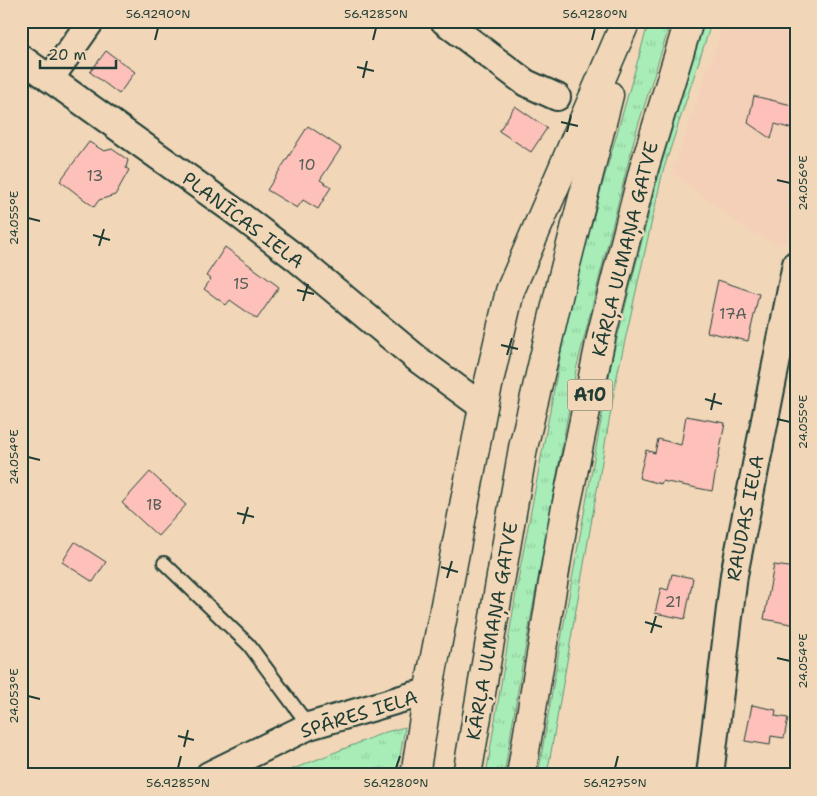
<svg xmlns="http://www.w3.org/2000/svg" width="817" height="796" font-family="'Shantell Sans',sans-serif">
<defs>
<pattern id="grass-tufts" width="24" height="20" patternUnits="userSpaceOnUse" patternTransform="scale(1.25)"><rect width="24" height="20" fill="#a8edb8"/><path d="M3 7l-1-3M5 7V3M7 7l1-3M15 17l-1-3M17 17v-4M19 17l1-3" fill="none" stroke="#90cc9f"/></pattern>
</defs>
<rect width="100%" height="100%" fill="#f1d7b8"/>
<filter id="ink" filterUnits="userSpaceOnUse"><feTurbulence type="fractalNoise" baseFrequency=".02" numOctaves="2"/><feDisplacementMap in="SourceGraphic" scale="10" xChannelSelector="R" yChannelSelector="G"/><feConvolveMatrix kernelMatrix="1 2 1 2 8 2 1 2 1" color-interpolation-filters="sRGB"/></filter>
<g filter="url(#ink)">
<path fill="#f5d0b9" d="M724 21H796V205L788 242 780 245 747 230 672 173Z"/>
<g fill="url(#grass-tufts)" stroke="#649576">
<path d="M649 21H671L636 132 576 370 522 666 504 775H486L520 569 574 284Z"/>
<path d="M705 21H712L663 171 617 376 547 775H538L560 645 613 355 660 169Z"/>
<path d="M405 727 397 775H278L386 732Z"/>
</g>
<g fill="#fdc1ba" stroke="#1f3d34">
<path d="M106 51 135 72 119 94 90 72Z"/>
<path d="M754 96 796 106V130L775 124 771 139 748 123Z"/>
<path d="M515 106 547 128 531 152 499 131Z"/>
<path d="M308 126 341 148 320 180 331 187 318 209 303 200 297 208 267 190Z"/>
<path d="M89 142 104 151 112 149 128 160 126 168 129 170 115 195 99 200 94 207 60 181Z"/>
<path d="M225 247 279 287 257 319 230 300 226 305 204 289 211 279 206 276Z"/>
<path d="M718 280 759 294 748 341 707 332Z"/>
<path d="M686 416 725 423 712 491 662 481 661 484 639 478 646 450 655 453 658 439 681 445Z"/>
<path d="M150 472 186 505 158 536 122 503Z"/>
<path d="M75 542 106 562 93 582 62 562Z"/>
<path d="M774 565 796 568V625L764 619Z"/>
<path d="M672 574 693 578 685 619 655 613 661 588 668 590Z"/>
<path d="M752 705 776 710 775 716 788 718 784 738 771 736 770 745 745 741Z"/>
</g>
<g fill="none" stroke-linecap="round" stroke-linejoin="round">
<g stroke="#1f3d34" stroke-width="16">
<path id="service" d="M164 563 249 645 309 726"/>
</g>
<g stroke="#1f3d34" stroke-width="30">
<g id="minor">
<path d="M444 21 526 83 557 97"/>
<path d="M21 58 233 210 296 258 420 361 483 407"/>
<path d="M50 79 91 21"/>
<path d="M209 775 309 726 415 695 428 693"/>
<path d="M710 775 734 575 796 264"/>
</g>
</g>
<g stroke="#1f3d34" stroke-width="31">
<g id="trunk">
<path d="M415 775 428 693 483 407 510 291 626 21"/>
<path d="M467 775 523 448 562 280 609 95"/>
<path d="M521 775 564 517 602 333 644 168 689 21"/>
</g>
</g>
<use href="#service" stroke="#f1d7b8" stroke-width="12"/>
<use href="#minor" stroke="#f1d7b8" stroke-width="26"/>
<use href="#trunk" stroke="#f1d7b8" stroke-width="28"/>
</g>
</g>
<path fill="none" stroke="#1f3d34" stroke-width="2" d="M155 40 158 28M373 40 376 28M592 40 595 28M357 67 374 71M363 78 367 61M561 122 578 126M567 132 571 115M777 180 790 183M28 218 40 221M93 235 110 240M99 246 104 229M297 290 314 294M303 301 308 284M501 345 518 349M507 355 512 338M705 399 722 404M711 410 715 393M777 419 790 422M28 457 40 460M237 513 254 517M243 524 248 507M441 567 458 572M447 578 452 561M645 622 662 627M651 633 656 616M777 658 790 661M28 696 40 699M178 736 194 740M184 747 188 730M178 768 181 756M396 768 400 756M615 768 618 756"/>
<g text-anchor="middle" dominant-baseline="central" stroke-width="5" stroke-linejoin="round" paint-order="stroke">
<g font-size="16" fill="#565e56">
<text x="307" y="164">10</text>
<text x="95" y="175">13</text>
<text x="241" y="283">15</text>
<text x="733" y="313">17A</text>
<text x="154" y="504">1B</text>
<text x="673" y="601">21</text>
</g>
<rect fill="#f1d7b8" stroke="#5e6b5c" stroke-width="1" x="567.5" y="379.5" width="45" height="31" rx="4"/>
<g font-size="18" font-weight="bold" fill="#1f3d34">
<text x="590" y="395">A10</text>
</g>
<g font-size="19" fill="#1f3d34" stroke="#f1d7b8">
<text transform="translate(243 220) rotate(37)">PLANĪCAS IELA</text>
<text transform="translate(625 249) rotate(-76)">KĀRĻA ULMAŅA GATVE</text>
<text transform="translate(745 518) rotate(-79)">RAUDAS IELA</text>
<text transform="translate(492 631) rotate(-80)">KĀRĻA ULMAŅA GATVE</text>
<text transform="translate(359 714) rotate(-17)">SPĀRES IELA</text>
</g>
</g>
<rect width="817" height="796" fill="none" stroke="#f1d7b8" stroke-width="55"/>
<path d="M40 60v8h76v-8" fill="none" stroke="#1f3d34" stroke-width="2.5"/>
<text x="48" y="60" font-size="15" fill="#1f3d34" stroke="#f1d7b8" stroke-width="4" paint-order="stroke">20 m</text>
<rect x="28" y="28" width="762" height="740" fill="none" stroke="#1f3d34" stroke-width="2"/>
<g font-size="12" text-anchor="middle" fill="#1f3d34">
<text x="158" y="18">56.9290°N</text>
<text x="376" y="18">56.9285°N</text>
<text x="595" y="18">56.9280°N</text>
<text transform="translate(803 183) rotate(-90)" y="4">24.056°E</text>
<text transform="translate(14 218) rotate(-90)" y="4">24.055°E</text>
<text transform="translate(803 422) rotate(-90)" y="4">24.055°E</text>
<text transform="translate(14 457) rotate(-90)" y="4">24.054°E</text>
<text transform="translate(803 661) rotate(-90)" y="4">24.054°E</text>
<text transform="translate(14 696) rotate(-90)" y="4">24.053°E</text>
<text x="178" y="787">56.9285°N</text>
<text x="396" y="787">56.9280°N</text>
<text x="615" y="787">56.9275°N</text>
</g>
</svg>
